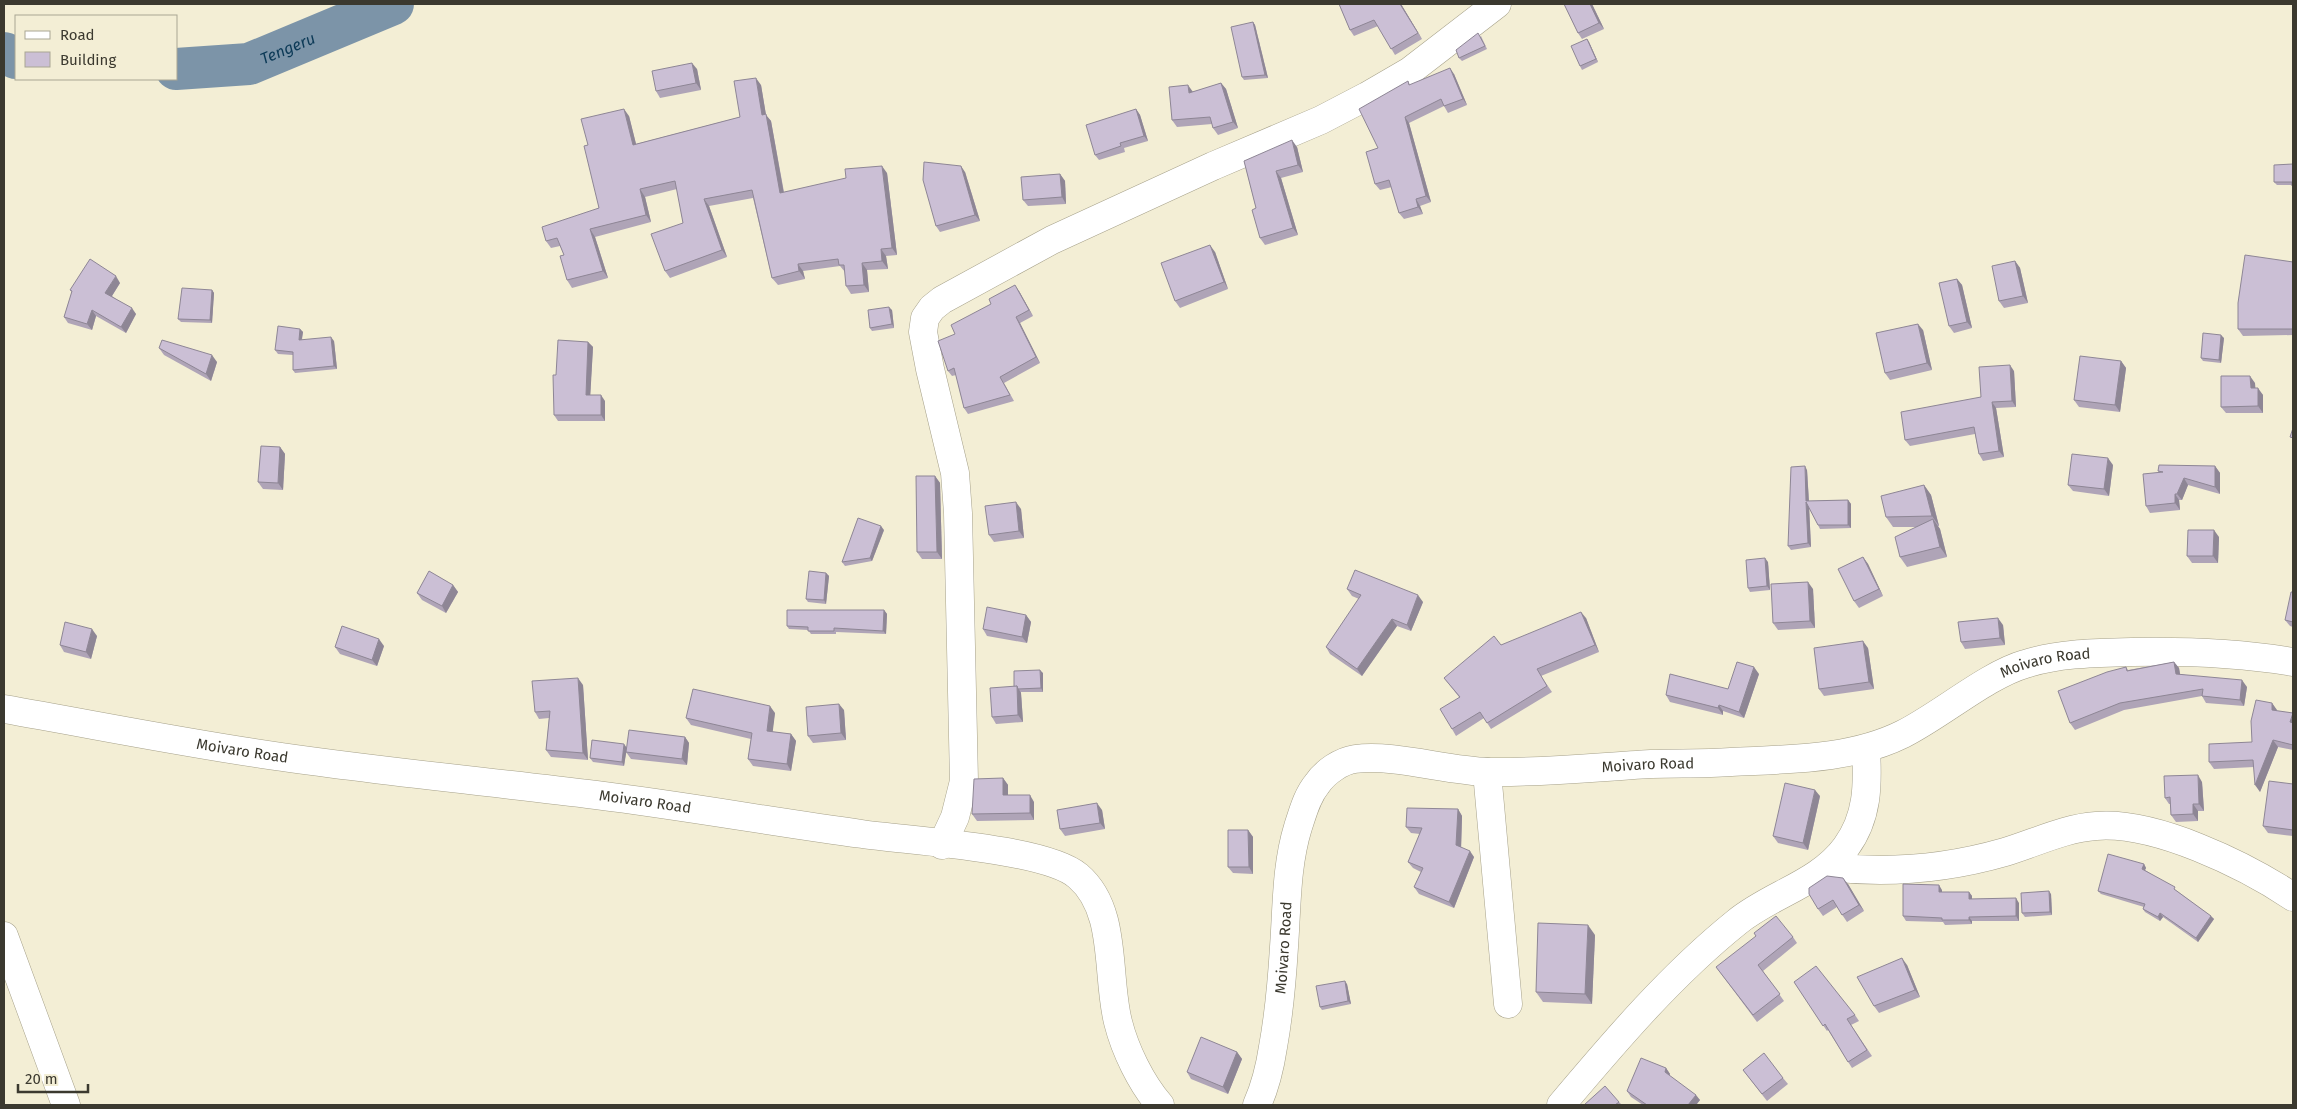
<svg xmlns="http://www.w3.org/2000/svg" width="2297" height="1109" font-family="'Fira Sans',sans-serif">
<rect width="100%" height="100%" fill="#f3eed5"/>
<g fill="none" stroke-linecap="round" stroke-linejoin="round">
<g stroke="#7c94a8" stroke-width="42">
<path d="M4 53 16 58"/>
<path id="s1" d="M176 69 249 64 393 4"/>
</g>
<g stroke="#a6a18a" stroke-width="29">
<g id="minor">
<path id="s2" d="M4 709C96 725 189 744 282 757 386 772 491 782 596 795 685 806 773 822 862 834 910 841 1045 848 1078 876 1118 910 1106 975 1118 1022 1125 1050 1141 1083 1160 1105"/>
<path d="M1487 772 1508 1004"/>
<path d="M942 845 955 817 964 781 958 513 955 473 930 369 923 332 925 318 932 308 942 300 1052 240 1213 166 1321 120 1367 96 1410 71 1497 4"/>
<path d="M1829 867C1890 874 1946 869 2005 852 2035 843 2065 828 2096 826 2155 821 2245 865 2293 897"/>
<path d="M4 936 66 1105"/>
<path id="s3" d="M1257 1105C1265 1087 1270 1067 1273 1047 1279 1014 1282 980 1284 947 1287 906 1286 866 1298 827 1303 812 1307 796 1317 784 1325 772 1341 761 1355 759 1396 754 1446 771 1489 772 1543 773 1597 767 1651 764 1677 763 1704 764 1731 762 1788 759 1851 760 1903 734 1941 715 1987 675 2025 664 2060 653 2096 653 2132 652 2186 651 2240 653 2293 662"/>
<path d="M1561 1105C1615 1041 1671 975 1737 922 1771 894 1819 884 1846 847 1868 817 1868 785 1866 749"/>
</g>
</g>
<use href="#minor" stroke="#fff" stroke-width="28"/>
</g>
<g fill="#afa4b7">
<path d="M1339 4H1401L1422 39 1395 55 1378 26 1354 36 1350 30Z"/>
<path d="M1564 4H1592L1604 29 1582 39 1578 33Z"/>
<path d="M1253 22 1255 25 1268 78 1244 80 1242 77Z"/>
<path d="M1481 36 1487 49 1462 61 1459 58Z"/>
<path d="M1587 39 1589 42 1598 62 1582 70 1580 66Z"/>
<path d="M697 69 701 90 660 98 656 91Z"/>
<path d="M1454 74 1467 105 1448 113 1444 106 1409 123 1431 202 1420 206 1423 214 1404 219 1399 213 1392 187 1380 190 1375 184 1378 148 1408 81 1410 85Z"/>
<path d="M1221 83 1226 89 1238 128 1218 135 1213 128 1212 124 1177 127 1172 120 1193 92Z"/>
<path d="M761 85 766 115 771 121 784 192 887 173 897 255 886 256 888 269 867 270 869 292 851 294 846 286 845 272 840 266 803 271 805 279 778 285 772 278 753 198 709 206 727 257 670 278 665 271 683 223 677 189 645 197 651 222 595 237 608 278 572 288 567 280 564 255 560 246 551 248 546 241 599 208 588 145 629 116 636 144 740 117Z"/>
<path d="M1136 109 1140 115 1148 141 1124 148 1125 152 1099 160 1095 155Z"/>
<path d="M1297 147 1303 172 1281 178 1298 235 1265 245 1260 238 1256 208 1244 161Z"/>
<path d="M2293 161V187L2292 185H2277L2274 182 2293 164Z"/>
<path d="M965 172 980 221 940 232 936 226Z"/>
<path d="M1060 174 1065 181 1066 204 1028 206 1023 200Z"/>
<path d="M1215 252 1228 289 1180 308 1175 301Z"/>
<path d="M2015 261 2020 268 2028 303 2004 308 1999 301Z"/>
<path d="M2293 262V335L2243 336 2238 329Z"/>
<path d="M1957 279 1962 285 1972 328 1954 333 1949 326Z"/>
<path d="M120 283 112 296 136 314 126 333 96 316 92 330 68 323 64 317 72 292 70 290Z"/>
<path d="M212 290 214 293 212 323 181 322 178 319Z"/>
<path d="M1019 291 1033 316 1020 323 1040 363 1004 383 1014 401 968 414 964 408 956 375 952 376 948 371 955 334Z"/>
<path d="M892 310 894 328 872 331 870 328Z"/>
<path d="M300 329 303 332 302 340 334 341 337 369 295 373 293 370V355L278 354 275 350Z"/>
<path d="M1923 330 1932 370 1890 380 1885 373Z"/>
<path d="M2224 338 2221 363 2203 361 2201 358Z"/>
<path d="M588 342 593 347 590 395 605 401V421H558L554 415 556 375Z"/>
<path d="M159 348 217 362 211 381 164 355Z"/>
<path d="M2121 361 2126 368 2120 412 2079 407 2074 400Z"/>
<path d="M2014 371 2016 407 1996 408 2004 457 1983 461 1979 454 1975 434 1910 446 1905 440 1981 397Z"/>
<path d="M2255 383V388L2263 395V413H2226L2221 407Z"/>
<path d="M280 447 285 454 283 490 263 489 258 482Z"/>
<path d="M2113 465 2109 496 2073 491 2068 485Z"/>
<path d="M2215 466 2220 473V494L2188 485 2182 500H2179L2180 510 2150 513 2146 506 2159 472 2158 471Z"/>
<path d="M1807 470 1809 501 1848 500 1851 504V528L1820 529 1809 507 1811 547 1791 550 1788 546Z"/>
<path d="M935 476 940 483 942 559H922L917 552Z"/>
<path d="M1924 485 1931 495 1939 526H1938L1940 529 1947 557 1907 567 1900 557 1916 527H1893L1886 517Z"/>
<path d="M1021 509 1024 538 994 542 989 535Z"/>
<path d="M884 530 872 561 845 566 842 562Z"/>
<path d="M2219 537 2218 563H2192L2187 556Z"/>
<path d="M1863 557 1868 564 1883 596 1859 608 1854 601Z"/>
<path d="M1768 562 1770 590 1750 592 1748 588Z"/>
<path d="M826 573 829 576 826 604 808 602 806 599Z"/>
<path d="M453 585 458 592 446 613 422 600 417 593Z"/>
<path d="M1347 589 1423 602 1411 631 1397 626 1362 676 1330 654 1326 647 1359 599 1352 596Z"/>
<path d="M1813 589 1815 628 1778 630 1773 623Z"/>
<path d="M2293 592V627L2290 626 2285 620Z"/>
<path d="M884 610 887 614 886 634 836 632V634H811L808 630 789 629 787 626Z"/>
<path d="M1026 615 1031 622 1027 643 987 636 983 629Z"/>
<path d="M1586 618 1599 652 1541 676 1552 692 1491 729 1484 718 1456 736 1452 729 1459 697 1444 678 1501 645Z"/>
<path d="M2003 625 2005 645 1965 649 1961 642Z"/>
<path d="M97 636 91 659 64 652 60 645Z"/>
<path d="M384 646 377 666 340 654 335 647Z"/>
<path d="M1868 648 1874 689 1824 696 1819 689Z"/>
<path d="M2174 662 2179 668 2180 674 2247 687 2244 706 2206 703 2202 696 2124 710 2075 730 2070 723 2126 667 2128 670Z"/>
<path d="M1043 673V692H1021V693L1023 722 996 724 992 717 1014 687Z"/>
<path d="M1759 674 1744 718 1723 711V715L1670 702 1666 695 1728 689Z"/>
<path d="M583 685 588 760 551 757 546 750 549 718 539 719 535 712Z"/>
<path d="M2272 703 2277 711 2293 713V750L2278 747 2260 792 2254 767 2214 769 2209 762 2252 742Z"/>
<path d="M844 710 846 740 813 743 808 736Z"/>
<path d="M775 713 772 732 791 734 796 741 791 771 753 766 748 759 751 739 691 725 686 718Z"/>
<path d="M685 737 689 743 687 765 631 759 626 752 624 766 593 762 590 758 627 748Z"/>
<path d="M1003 778 1008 785V795L1034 802V820L977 821 972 814Z"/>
<path d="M2202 782 2204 811H2198V821L2176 822 2171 815 2170 804H2169L2165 798Z"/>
<path d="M2293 784V836L2268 833 2263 826Z"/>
<path d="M1820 796 1808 850 1778 843 1773 836Z"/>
<path d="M1458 809 1462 816 1461 847 1474 857 1454 908 1419 894 1414 887 1421 872 1413 868 1408 862 1420 834 1411 833 1406 827Z"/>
<path d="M1102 810 1105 829 1065 836 1060 829Z"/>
<path d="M1248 830 1253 837V874L1233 873 1228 867Z"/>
<path d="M2144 864 2146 868 2145 870 2177 891 2214 919 2198 942 2163 917 2160 921 2145 912 2143 909 2144 907 2101 894 2098 891Z"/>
<path d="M1848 884 1864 911 1847 922 1837 907 1823 916 1818 909Z"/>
<path d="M1942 890V892H1969L1972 896V899L2019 903V921H1972V924L1945 925 1943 922 1906 921 1903 916Z"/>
<path d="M2051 894 2052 915 2025 917 2022 913Z"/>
<path d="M1595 935 1592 1004 1543 1002 1536 992Z"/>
<path d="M1793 937 1797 943 1763 971 1784 1001 1757 1022 1716 967Z"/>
<path d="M1907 965 1920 997 1879 1013 1874 1006Z"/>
<path d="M1794 982 1855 1015 1859 1021 1851 1025 1872 1056 1852 1068 1828 1030 1827 1031Z"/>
<path d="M1347 984 1351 1004 1322 1010 1320 1007Z"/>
<path d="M1237 1052 1242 1059 1228 1094 1191 1079 1187 1072Z"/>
<path d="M1666 1068 1670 1074 1669 1076 1700 1100 1696 1105H1643L1631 1097 1627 1091Z"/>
<path d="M1743 1070 1783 1078 1788 1084 1767 1101Z"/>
<path d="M1619 1102 1622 1105H1584Z"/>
</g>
<g fill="#8e8695">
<path d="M1400 4H1401L1422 39 1418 33Z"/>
<path d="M1590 4H1592L1604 29 1599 23Z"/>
<path d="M1253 22 1255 25 1268 78 1265 75Z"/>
<path d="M1587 39 1589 42 1598 62 1596 59Z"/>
<path d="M692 63 697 69 701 90 696 83Z"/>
<path d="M1450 68 1454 74 1467 105 1463 99Z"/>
<path d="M756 78 761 85 766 115 771 121 785 200 780 193 762 115Z"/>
<path d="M1221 83 1226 89 1238 128 1233 122Z"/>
<path d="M1188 85 1193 92 1189 93Z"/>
<path d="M624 109 629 116 638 152 633 145Z"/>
<path d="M1136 109 1140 115 1148 141 1144 136Z"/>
<path d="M1405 117 1409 123 1431 202 1426 196Z"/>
<path d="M1292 140 1297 147 1303 172 1298 165Z"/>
<path d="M882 166 887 173 897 255 892 248Z"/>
<path d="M961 166 965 172 980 221 975 215Z"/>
<path d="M1276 171 1281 178 1298 235 1293 228Z"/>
<path d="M1060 174 1065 181 1066 204 1062 197Z"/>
<path d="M640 189 645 197 651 222 646 215Z"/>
<path d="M704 199 709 206 727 257 722 250Z"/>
<path d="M1416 199 1420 206 1423 214 1418 207Z"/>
<path d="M590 229 595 237 608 278 603 271Z"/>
<path d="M1210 245 1215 252 1228 289 1224 282Z"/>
<path d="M881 249 886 256 888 269 882 261Z"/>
<path d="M2015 261 2020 268 2028 303 2023 296Z"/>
<path d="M862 263 867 270 869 292 864 285Z"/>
<path d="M798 264 803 271 805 279 799 271Z"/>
<path d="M116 276 120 283 110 299 105 293Z"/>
<path d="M1957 279 1962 285 1972 328 1967 322Z"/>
<path d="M1015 285 1019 291 1033 316 1029 310Z"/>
<path d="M212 290 214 293 212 323 210 320Z"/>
<path d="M889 307 892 310 894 328 892 324Z"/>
<path d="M132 308 136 314 126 333 121 327Z"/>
<path d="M92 310 96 316 92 330 87 324Z"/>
<path d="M1016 317 1020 323 1040 363 1036 357Z"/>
<path d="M1918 324 1923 330 1932 370 1927 363Z"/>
<path d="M300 329 303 332 301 343 299 340Z"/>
<path d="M2221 335 2224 338 2221 363 2219 360Z"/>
<path d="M331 337 334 341 337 369 334 366Z"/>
<path d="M588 342 593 347 590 401 586 395Z"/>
<path d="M212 355 217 362 211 381 206 374Z"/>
<path d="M2121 361 2126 368 2120 412 2115 405Z"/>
<path d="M2010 365 2014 371 2016 407 2012 401Z"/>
<path d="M2250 376 2255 383 2256 395 2251 388Z"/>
<path d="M2258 388 2263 395V413L2258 406Z"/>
<path d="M601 395 605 401V421L601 415Z"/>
<path d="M1992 402 1996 408 2004 457 1999 451Z"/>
<path d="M280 447 285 454 283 490 278 483Z"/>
<path d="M2108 458 2113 465 2109 496 2104 489Z"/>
<path d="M1805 466 1807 470 1809 504 1806 501Z"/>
<path d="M2215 466 2220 473V494L2215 487Z"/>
<path d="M935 476 940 483 942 559 937 552Z"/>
<path d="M2184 478 2188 485 2182 500 2177 494Z"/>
<path d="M1924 485 1931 495 1939 526 1932 516Z"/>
<path d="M2175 494 2179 500 2180 510 2175 503Z"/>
<path d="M1848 500 1851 504V528L1848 525Z"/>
<path d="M1016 502 1021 509 1024 538 1019 531Z"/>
<path d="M1806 502 1809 505 1811 547 1808 543Z"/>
<path d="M1933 519 1940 529 1947 557 1940 547Z"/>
<path d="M881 526 884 530 872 561 870 558Z"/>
<path d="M2214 530 2219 537 2218 563 2213 556Z"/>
<path d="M1863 557 1868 564 1883 596 1879 589Z"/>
<path d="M1765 558 1768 562 1770 590 1767 586Z"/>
<path d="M826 573 829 576 826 604 824 600Z"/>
<path d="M1808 582 1813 589 1815 628 1810 621Z"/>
<path d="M453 585 458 592 446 613 442 606Z"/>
<path d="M1418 595 1423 602 1411 631 1407 625Z"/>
<path d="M884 610 887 614 886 634 883 631Z"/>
<path d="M1581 612 1586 618 1599 652 1595 645Z"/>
<path d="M1026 615 1031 622 1027 643 1022 637Z"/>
<path d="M1998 618 2003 625 2005 645 2000 638Z"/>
<path d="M1392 619 1397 626 1362 676 1357 669Z"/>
<path d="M92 629 97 636 91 659 86 652Z"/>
<path d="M379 639 384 646 377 666 372 660Z"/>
<path d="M1863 641 1868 648 1874 689 1869 682Z"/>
<path d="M2174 662 2179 668 2181 680 2176 674Z"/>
<path d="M1754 667 1759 674 1744 718 1739 712Z"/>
<path d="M1040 670 1043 673V692L1041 688Z"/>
<path d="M578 678 583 685 588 760 583 753Z"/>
<path d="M2242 680 2247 687 2244 706 2240 700Z"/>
<path d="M1017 686 1021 693 1023 722 1018 715Z"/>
<path d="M2272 703 2277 710V717L2272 710Z"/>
<path d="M839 704 844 710 846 740 841 733Z"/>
<path d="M1719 705 1723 711V715L1718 708Z"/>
<path d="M770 706 775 713 772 738 767 731Z"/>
<path d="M2293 714V727L2290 722Z"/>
<path d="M791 734 796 741 791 771 787 764Z"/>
<path d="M685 737 689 743 687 765 682 759Z"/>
<path d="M2273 740 2278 747 2260 792 2255 785Z"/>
<path d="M624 744 627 748 624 766 622 762Z"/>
<path d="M2198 775 2202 782 2204 811 2199 804Z"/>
<path d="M1003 778 1008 785V802L1003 795Z"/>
<path d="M1815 790 1820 796 1808 850 1803 843Z"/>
<path d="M1030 795 1034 802V820L1030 813Z"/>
<path d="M1097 803 1102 810 1105 829 1100 823Z"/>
<path d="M2193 804 2198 811V821L2193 814Z"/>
<path d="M1458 809 1462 816 1461 851 1456 845Z"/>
<path d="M1248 830 1253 837V874L1249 867Z"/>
<path d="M1470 851 1474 857 1454 908 1449 902Z"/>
<path d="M2144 864 2146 868 2144 872 2142 869Z"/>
<path d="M1843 878 1848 884 1864 911 1859 905Z"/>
<path d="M1939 885 1942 890V897L1939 892Z"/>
<path d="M2049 891 2051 894 2052 915 2050 912Z"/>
<path d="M1969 892 1972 896V903L1969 899Z"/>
<path d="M2016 898 2019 903V921L2016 916Z"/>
<path d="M2160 913 2163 917 2160 921 2158 917Z"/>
<path d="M2211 916 2214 919 2198 942 2196 938Z"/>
<path d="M1969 917 1972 921V924L1969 920Z"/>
<path d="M1588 925 1595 935 1592 1004 1585 994Z"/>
<path d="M1902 958 1907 965 1920 997 1915 990Z"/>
<path d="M1345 981 1347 984 1351 1004 1348 1001Z"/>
<path d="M1237 1052 1242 1059 1228 1094 1223 1087Z"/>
<path d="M1666 1068 1670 1074 1668 1078 1665 1072Z"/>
<path d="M1696 1095 1700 1100 1696 1105H1688Z"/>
</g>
<g fill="#cbbfd5" stroke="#8e8695">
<path d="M1339 4H1400L1418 33 1391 49 1374 20 1350 30Z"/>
<path d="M1564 4H1590L1599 23 1578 33Z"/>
<path d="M1253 22 1265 75 1242 77 1231 27Z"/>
<path d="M1478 33 1485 46 1459 58 1456 50Z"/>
<path d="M1587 39 1596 59 1580 66 1571 46Z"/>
<path d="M692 63 696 83 656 91 652 71Z"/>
<path d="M1450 68 1463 99 1444 106 1441 99 1405 117 1426 196 1416 199 1418 207 1399 213 1389 180 1375 184 1366 152 1378 148 1359 109 1408 81 1409 85Z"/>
<path d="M756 78 762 115 766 114 780 193 846 178 845 169 882 166 892 248 881 249 882 261 862 263 864 285 846 286 844 265H839L838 259 798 264 799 271 772 278 752 190 704 199 722 250 665 271 651 234 683 223 675 181 640 189 646 215 590 229 603 271 567 280 560 256 564 255 557 238 546 241 542 227 599 208 584 146 588 145 581 119 624 109 633 145 740 117 734 81Z"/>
<path d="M1221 83 1233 122 1213 128 1210 117 1172 120 1169 87 1188 85 1189 93Z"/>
<path d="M1136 109 1144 136 1120 143 1121 146 1095 155 1086 125Z"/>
<path d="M1292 140 1298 165 1276 171 1293 228 1260 238 1252 210 1256 208 1244 161Z"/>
<path d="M2293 161V186H2292V182H2274V165L2293 164Z"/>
<path d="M924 162 961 166 975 215 936 226 923 180Z"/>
<path d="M1060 174 1062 197 1023 200 1021 177Z"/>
<path d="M1210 245 1224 282 1175 301 1161 263Z"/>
<path d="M2245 255 2293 262V329H2238V303Z"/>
<path d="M90 259 116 276 105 293 132 308 121 327 92 310 87 324 64 317 72 291 70 290Z"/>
<path d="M2015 261 2023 296 1999 301 1992 266Z"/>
<path d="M1957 279 1967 322 1949 326 1939 283Z"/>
<path d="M1015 285 1029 310 1016 317 1036 357 1000 377 1010 395 964 408 954 368 948 371 938 341 955 334 951 325 991 304 989 299Z"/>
<path d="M182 288 212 290 210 320 178 319Z"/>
<path d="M889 307 892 324 870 328 868 310Z"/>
<path d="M1918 324 1927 363 1885 373 1876 333Z"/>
<path d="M278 326 300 329 299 340 331 337 334 366 293 370V352L275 350Z"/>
<path d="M2203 333 2221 335 2219 360 2201 358Z"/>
<path d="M162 340 212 355 206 374 159 348Z"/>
<path d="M558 340 588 342 586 395H601V415H554L553 375H556Z"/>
<path d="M2080 356 2121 361 2115 405 2074 400Z"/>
<path d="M2010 365 2012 401 1992 402 1999 451 1979 454 1974 427 1905 440 1901 412 1981 397 1979 367Z"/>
<path d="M2221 376H2250L2251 388H2258V406L2221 407Z"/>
<path d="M2293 428V438L2290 437Z"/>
<path d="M261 446 280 447 278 483 258 482Z"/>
<path d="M2072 454 2108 458 2104 489 2068 485Z"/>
<path d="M2159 465 2215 466V487L2184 478 2177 494H2175V503L2146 506 2143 474 2163 472 2158 471Z"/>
<path d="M1805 466 1806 501 1848 500V525H1818L1806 502 1808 543 1788 546 1791 467Z"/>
<path d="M916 476H935L937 552H917Z"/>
<path d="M1924 485 1932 516 1886 517 1881 496Z"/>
<path d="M1016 502 1019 531 989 535 985 506Z"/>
<path d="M858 518 881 526 870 558 842 562Z"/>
<path d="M1933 519 1940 547 1900 557 1895 537Z"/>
<path d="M2188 530H2214L2213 556H2187Z"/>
<path d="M1863 557 1879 589 1854 601 1838 569Z"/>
<path d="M1765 558 1767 586 1748 588 1746 560Z"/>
<path d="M1355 570 1418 595 1407 625 1392 619 1357 669 1326 647 1361 595 1347 589Z"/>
<path d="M429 571 453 585 442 606 417 593Z"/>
<path d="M809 571 826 573 824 600 806 599Z"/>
<path d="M1808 582 1810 621 1773 623 1771 584Z"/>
<path d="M2291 592H2293V622L2285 620Z"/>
<path d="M987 607 1026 615 1022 637 983 629Z"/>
<path d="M787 610H884L883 631 834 628V631H808V627L787 626Z"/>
<path d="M1581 612 1595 645 1537 669 1547 686 1487 723 1480 712 1452 729 1440 709 1460 697 1444 678 1494 636 1501 645Z"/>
<path d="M1998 618 2000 638 1961 642 1958 622Z"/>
<path d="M65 622 92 629 86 652 60 645Z"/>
<path d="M342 626 379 639 372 660 335 647Z"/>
<path d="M1863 641 1869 682 1819 689 1814 648Z"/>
<path d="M1737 662 1754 667 1739 712 1719 705 1718 708 1666 695 1670 674 1728 689Z"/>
<path d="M2174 662 2176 674 2242 680 2240 700 2202 696 2203 689 2120 703 2070 723 2058 691 2107 672 2126 667 2127 671Z"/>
<path d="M1040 670 1041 688 1018 689 1017 686 1014 687V671Z"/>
<path d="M578 678 583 753 546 750 550 711 535 712 532 681Z"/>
<path d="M1017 686 1018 715 992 717 990 688Z"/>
<path d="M693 689 770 706 767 731 791 734 787 764 748 759 752 733 686 718Z"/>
<path d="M2256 700 2272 703V710L2293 713 2290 722 2293 723V745L2273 740 2255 785 2253 760 2209 762V744L2252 742 2251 721Z"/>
<path d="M839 704 841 733 808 736 806 707Z"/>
<path d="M629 730 685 737 682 759 626 752Z"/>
<path d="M592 740 624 744 622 762 590 758Z"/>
<path d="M2198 775 2199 804H2193V814L2171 815 2170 797 2165 798 2164 776Z"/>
<path d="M1003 778V795H1030V813L972 814 974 779Z"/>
<path d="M2269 781 2293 784V830L2263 826Z"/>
<path d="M1785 783 1815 790 1803 843 1773 836Z"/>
<path d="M1097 803 1100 823 1060 829 1057 810Z"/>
<path d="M1407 808 1458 809 1456 845 1470 851 1449 902 1414 887 1423 868 1408 862 1422 828 1406 827Z"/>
<path d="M1228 830H1248L1249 867H1228Z"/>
<path d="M2108 854 2144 864 2142 869 2175 887 2174 889 2211 916 2196 938 2160 913 2158 917 2143 909 2145 904 2098 891Z"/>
<path d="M1827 876 1843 878 1859 905 1842 915 1833 900 1818 909 1809 894V888Z"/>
<path d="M1903 884 1939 885V892H1969V899L2016 898V916L1969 917V920H1942V918L1903 916Z"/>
<path d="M2049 891 2050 912 2022 913 2021 893Z"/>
<path d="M1776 916 1793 937 1758 965 1780 994 1753 1015 1716 967 1756 936 1754 933Z"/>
<path d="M1538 923 1588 925 1585 994 1536 992Z"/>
<path d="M1902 958 1915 990 1874 1006 1857 977Z"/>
<path d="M1816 966 1855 1015 1847 1019 1867 1050 1848 1062 1825 1024 1823 1026 1794 982Z"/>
<path d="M1345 981 1348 1001 1320 1007 1316 986Z"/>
<path d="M1201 1037 1237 1052 1223 1087 1187 1072Z"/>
<path d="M1764 1053 1783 1078 1762 1094 1743 1070Z"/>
<path d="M1641 1058 1666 1068 1665 1072 1696 1095 1688 1105H1647L1627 1091Z"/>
<path d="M1605 1086 1619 1102 1615 1105H1584Z"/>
</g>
<g text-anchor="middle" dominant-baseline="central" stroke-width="4" stroke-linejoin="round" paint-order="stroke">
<g font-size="15" fill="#3b392f" stroke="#f3eed5">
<text stroke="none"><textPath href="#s3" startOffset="1090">Moivaro Road</textPath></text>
<text stroke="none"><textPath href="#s2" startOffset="242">Moivaro Road</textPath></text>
<text stroke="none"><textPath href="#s3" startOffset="670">Moivaro Road</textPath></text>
<text stroke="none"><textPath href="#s2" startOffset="648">Moivaro Road</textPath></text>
<text stroke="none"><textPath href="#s3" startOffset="160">Moivaro Road</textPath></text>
</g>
<g font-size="16" font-style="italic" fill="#0b3956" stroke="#f3eed5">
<text stroke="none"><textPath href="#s1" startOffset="115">Tengeru</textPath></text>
</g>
</g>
<rect width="2297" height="1109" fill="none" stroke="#3b392f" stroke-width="10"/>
<rect x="15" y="15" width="162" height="65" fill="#f3eed5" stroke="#a9a693"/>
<rect x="25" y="31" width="25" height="8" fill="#ffffff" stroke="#a9a693"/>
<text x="60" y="40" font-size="15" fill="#3b392f">Road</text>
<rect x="25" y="52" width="25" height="15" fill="#cbbfd5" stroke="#a9a693"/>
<text x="60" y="65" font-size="15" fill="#3b392f">Building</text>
<path d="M18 1084v8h70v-8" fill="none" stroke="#3b392f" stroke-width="2.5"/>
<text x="25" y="1084" font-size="15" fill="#3b392f" stroke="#f3eed5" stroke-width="4" paint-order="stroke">20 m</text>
</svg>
